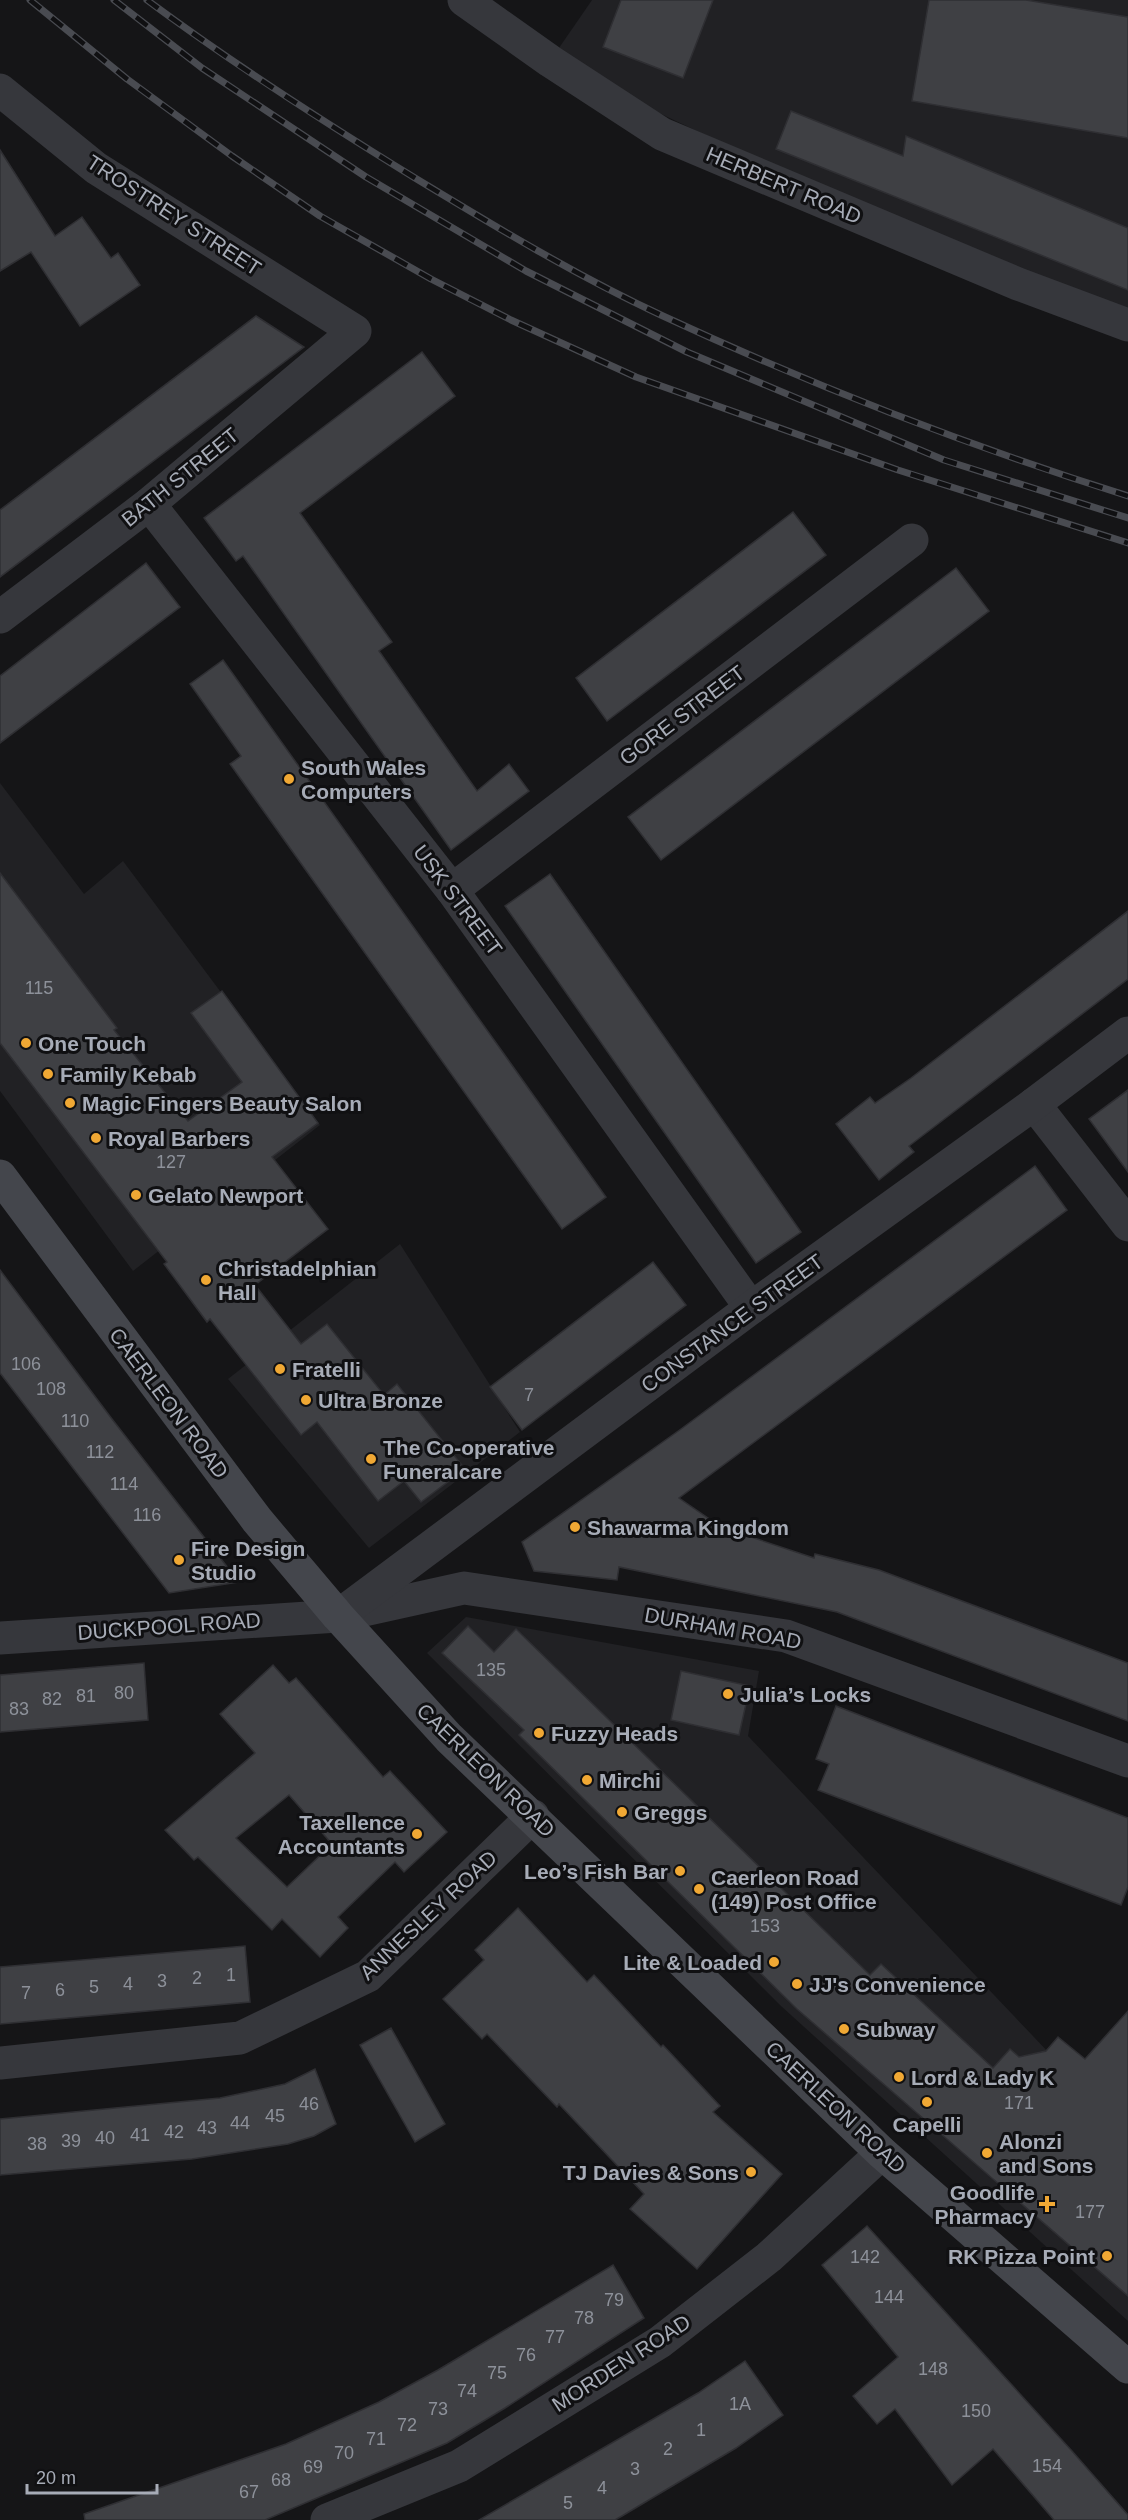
<svg xmlns="http://www.w3.org/2000/svg" width="1128" height="2520" font-family="Arial,sans-serif">
<rect width="100%" height="100%" fill="#151517"/>
<g fill="#212124">
<path d="M592 0H1128V325L1018 284 550 61Z"/>
<path d="M0 783 84 894 123 861 320 1125 133 1271 0 1091Z"/>
<path d="M400 1244 520 1432 369 1548 228 1379Z"/>
<path d="M466 1617 759 1671 748 1736 1051 2055 1128 2119V2321L781 2006 427 1653Z"/>
</g>
<g fill="#3f4044" stroke="#2f2f33" stroke-width="1.5" fill-rule="evenodd">
<path d="M621 0H713L683 78 603 47Z"/>
<path d="M929 0H1026L1128 17V138L912 101Z"/>
<path d="M791 111 903 156 906 136 1128 228V290L776 149Z"/>
<path d="M0 150 55 236 82 217 111 258 118 253 140 285 80 326 31 252 0 271Z"/>
<path d="M256 316 304 347 0 577V510Z"/>
<path d="M422 352 455 396 300 513 392 642 379 651 477 791 509 764 529 791 451 850 243 556 236 561 204 518Z"/>
<path d="M793 512 826 555 607 721 576 678Z"/>
<path d="M146 563 180 607 0 743V676Z"/>
<path d="M956 568 989 611 661 860 628 817Z"/>
<path d="M223 660 606 1197 562 1229 230 764 241 756 190 684Z"/>
<path d="M0 873 117 1028 114 1030 188 1121 242 1082 191 1013 222 991 318 1123 272 1157 328 1229 255 1285 301 1344 327 1324 384 1395 397 1384 465 1469 421 1502 404 1481 378 1501 317 1422 301 1435 210 1319 207 1322 164 1264 167 1262 0 1043Z"/>
<path d="M550 874 801 1232 756 1263 505 906Z"/>
<path d="M1128 911V979L909 1146 914 1152 879 1180 836 1124 870 1097 875 1103 911 1078Z"/>
<path d="M1128 1090V1172L1089 1119Z"/>
<path d="M1035 1166 1067 1210 679 1498 721 1527 814 1558 815 1554 879 1570 1128 1663V1721L837 1612 619 1567 617 1580 534 1571 522 1542 681 1429Z"/>
<path d="M653 1262 686 1305 522 1430 490 1387Z"/>
<path d="M0 1270 112 1419 239 1582 169 1593 0 1373Z"/>
<path d="M468 1626 494 1652 516 1629 870 1975 881 1964 993 2068 1010 2049 1019 2057 1046 2051 1058 2037 1085 2059 1128 2011V2296L797 2009 519 1735 524 1730 442 1653Z"/>
<path d="M144 1663 148 1720 0 1732V1675Z"/>
<path d="M273 1665 289 1683 296 1678 383 1777 390 1771 447 1832 404 1872 395 1862 338 1917 348 1928 320 1957 282 1919 272 1930 198 1857 194 1860 165 1830 255 1753 220 1714ZM289 1795 332 1844 287 1887 236 1838Z"/>
<path d="M681 1671 750 1686 739 1735 671 1720Z"/>
<path d="M836 1706 1128 1818V1887L1121 1905 818 1790 829 1764 816 1759Z"/>
<path d="M518 1908 587 1982 594 1975 661 2047 663 2045 720 2106 713 2112 782 2174 697 2269 630 2209 644 2194 559 2104 557 2107 487 2034 482 2039 443 1999 484 1960 475 1950Z"/>
<path d="M245 1946 250 2002 0 2024V1967Z"/>
<path d="M391 2028 445 2124 415 2142 360 2045Z"/>
<path d="M315 2069 336 2124 314 2136 288 2144 192 2159 0 2175V2119L220 2098 285 2084Z"/>
<path d="M867 2226 1072 2451 1128 2515V2520H1054L993 2449 952 2485 895 2409 877 2424 853 2396 898 2357 822 2265Z"/>
<path d="M613 2265 644 2318 505 2408 447 2443 265 2520H85L84 2514 286 2444 379 2402 438 2370Z"/>
<path d="M745 2361 783 2415 736 2448 622 2516 615 2520H479L698 2393Z"/>
</g>
<g fill="none" stroke-linecap="round" stroke-linejoin="round">
<g stroke="#36373c" stroke-width="33">
<path d="M464 0 550 61 662 134 1018 284 1128 325"/>
<path d="M0 90 96 168 355 331 149 504 0 617"/>
<path d="M149 504 452 890 751 1308"/>
<path d="M452 890 912 540"/>
<path d="M1034 1104 1128 1225"/>
<path d="M351 1613 464 1588 786 1636 1128 1761"/>
<path d="M338 1616 751 1308 1034 1104 1128 1033"/>
<path d="M0 2063 240 2038 368 1976 533 1816"/>
<path d="M327 2520 459 2466 660 2342 769 2257 882 2153"/>
</g>
<path stroke="#36373c" stroke-width="33" d="M0 1638 338 1616"/>
<path stroke="#44464c" stroke-width="33" d="M0 1176 257 1520 338 1616 449 1738 882 2153 1128 2367"/>
<g stroke="#494b51" stroke-width="7">
<g id="rail">
<path d="M30 0 127 79 232 156 320 216 431 279 511 320 636 377 898 470 1128 543"/>
<path d="M114 0 202 68 366 177 526 271 687 352 944 460 1128 518"/>
<path d="M147 0C233 64 324 122 415 178 496 227 577 276 663 316 814 386 969 446 1128 496"/>
</g>
</g>
<use href="#rail" stroke="#101012" stroke-width="4.5" stroke-dasharray="14" stroke-linecap="butt"/>
</g>
<g fill="#f0a834" stroke="#101012" stroke-width="2">
<circle cx="289" cy="779" r="6"/>
<circle cx="26" cy="1043" r="6"/>
<circle cx="48" cy="1074" r="6"/>
<circle cx="70" cy="1103" r="6"/>
<circle cx="96" cy="1138" r="6"/>
<circle cx="136" cy="1195" r="6"/>
<circle cx="206" cy="1280" r="6"/>
<circle cx="280" cy="1369" r="6"/>
<circle cx="306" cy="1400" r="6"/>
<circle cx="371" cy="1459" r="6"/>
<circle cx="575" cy="1527" r="6"/>
<circle cx="179" cy="1560" r="6"/>
<circle cx="728" cy="1694" r="6"/>
<circle cx="539" cy="1733" r="6"/>
<circle cx="587" cy="1780" r="6"/>
<circle cx="622" cy="1812" r="6"/>
<circle cx="417" cy="1834" r="6"/>
<circle cx="680" cy="1871" r="6"/>
<circle cx="699" cy="1889" r="6"/>
<circle cx="774" cy="1962" r="6"/>
<circle cx="797" cy="1984" r="6"/>
<circle cx="844" cy="2029" r="6"/>
<circle cx="899" cy="2077" r="6"/>
<circle cx="927" cy="2102" r="6"/>
<circle cx="987" cy="2153" r="6"/>
<circle cx="751" cy="2172" r="6"/>
<path d="M1044 2195h6v6h6v6h-6v6h-6v-6h-6v-6h6z"/>
<circle cx="1107" cy="2256" r="6"/>
</g>
<g text-anchor="middle" dominant-baseline="central" stroke-width="6" stroke-linejoin="round" paint-order="stroke">
<g font-size="18" fill="#8d919a">
<text x="39" y="988">115</text>
<text x="171" y="1162">127</text>
<text x="26" y="1364">106</text>
<text x="51" y="1389">108</text>
<text x="529" y="1395">7</text>
<text x="75" y="1421">110</text>
<text x="100" y="1452">112</text>
<text x="124" y="1484">114</text>
<text x="147" y="1515">116</text>
<text x="491" y="1670">135</text>
<text x="124" y="1693">80</text>
<text x="86" y="1696">81</text>
<text x="52" y="1699">82</text>
<text x="19" y="1709">83</text>
<text x="765" y="1926">153</text>
<text x="231" y="1975">1</text>
<text x="197" y="1978">2</text>
<text x="162" y="1981">3</text>
<text x="128" y="1984">4</text>
<text x="94" y="1987">5</text>
<text x="60" y="1990">6</text>
<text x="26" y="1993">7</text>
<text x="1019" y="2103">171</text>
<text x="309" y="2104">46</text>
<text x="275" y="2116">45</text>
<text x="240" y="2123">44</text>
<text x="207" y="2128">43</text>
<text x="174" y="2132">42</text>
<text x="140" y="2135">41</text>
<text x="105" y="2138">40</text>
<text x="71" y="2141">39</text>
<text x="37" y="2144">38</text>
<text x="1090" y="2212">177</text>
<text x="865" y="2257">142</text>
<text x="889" y="2297">144</text>
<text x="614" y="2300">79</text>
<text x="584" y="2318">78</text>
<text x="555" y="2337">77</text>
<text x="526" y="2355">76</text>
<text x="933" y="2369">148</text>
<text x="497" y="2373">75</text>
<text x="467" y="2391">74</text>
<text x="740" y="2404">1A</text>
<text x="438" y="2409">73</text>
<text x="976" y="2411">150</text>
<text x="407" y="2425">72</text>
<text x="701" y="2430">1</text>
<text x="376" y="2439">71</text>
<text x="668" y="2449">2</text>
<text x="344" y="2453">70</text>
<text x="1047" y="2466">154</text>
<text x="313" y="2467">69</text>
<text x="635" y="2469">3</text>
<text x="281" y="2480">68</text>
<text x="602" y="2488">4</text>
<text x="249" y="2492">67</text>
<text x="568" y="2503">5</text>
</g>
<g font-size="21" fill="#a7acb7" stroke="#101012">
<text transform="translate(784 185) rotate(23)">HERBERT ROAD</text>
<text transform="translate(174 215) rotate(33)">TROSTREY STREET</text>
<text transform="translate(180 477) rotate(-39)">BATH STREET</text>
<text transform="translate(682 715) rotate(-37)">GORE STREET</text>
<text transform="translate(458 900) rotate(53)">USK STREET</text>
<text transform="translate(732 1323) rotate(-36)">CONSTANCE STREET</text>
<text transform="translate(169 1403) rotate(53)">CAERLEON ROAD</text>
<text transform="translate(169 1626) rotate(-4)">DUCKPOOL ROAD</text>
<text transform="translate(723 1628) rotate(10)">DURHAM ROAD</text>
<text transform="translate(486 1770) rotate(44)">CAERLEON ROAD</text>
<text transform="translate(428 1915) rotate(-43)">ANNESLEY ROAD</text>
<text transform="translate(836 2107) rotate(43)">CAERLEON ROAD</text>
<text transform="translate(621 2363) rotate(-33)">MORDEN ROAD</text>
</g>
<g font-size="21" font-weight="bold" fill="#a7acb7" stroke="#101012" text-anchor="start">
<text x="301" y="767">South Wales<tspan x="301" dy="24">Computers</tspan></text>
<text x="38" y="1043">One Touch</text>
<text x="60" y="1074">Family Kebab</text>
<text x="82" y="1103">Magic Fingers Beauty Salon</text>
<text x="108" y="1138">Royal Barbers</text>
<text x="148" y="1195">Gelato Newport</text>
<text x="218" y="1268">Christadelphian<tspan x="218" dy="24">Hall</tspan></text>
<text x="292" y="1369">Fratelli</text>
<text x="318" y="1400">Ultra Bronze</text>
<text x="383" y="1447">The Co-operative<tspan x="383" dy="24">Funeralcare</tspan></text>
<text x="587" y="1527">Shawarma Kingdom</text>
<text x="191" y="1548">Fire Design<tspan x="191" dy="24">Studio</tspan></text>
<text x="740" y="1694">Julia’s Locks</text>
<text x="551" y="1733">Fuzzy Heads</text>
<text x="599" y="1780">Mirchi</text>
<text x="634" y="1812">Greggs</text>
<text x="405" y="1822" text-anchor="end">Taxellence<tspan x="405" dy="24">Accountants</tspan></text>
<text x="668" y="1871" text-anchor="end">Leo’s Fish Bar</text>
<text x="711" y="1877">Caerleon Road<tspan x="711" dy="24">(149) Post Office</tspan></text>
<text x="762" y="1962" text-anchor="end">Lite &amp; Loaded</text>
<text x="809" y="1984">JJ's Convenience</text>
<text x="856" y="2029">Subway</text>
<text x="911" y="2077">Lord &amp; Lady K</text>
<text x="927" y="2124" text-anchor="middle">Capelli</text>
<text x="999" y="2141">Alonzi<tspan x="999" dy="24">and Sons</tspan></text>
<text x="739" y="2172" text-anchor="end">TJ Davies &amp; Sons</text>
<text x="1035" y="2192" text-anchor="end">Goodlife<tspan x="1035" dy="24">Pharmacy</tspan></text>
<text x="1095" y="2256" text-anchor="end">RK Pizza Point</text>
</g>
</g>
<path d="M27 2484v9h130v-9" fill="none" stroke="#a7acb7" stroke-width="3"/>
<text x="36" y="2484" font-size="18" fill="#a7acb7" stroke="#101012" stroke-width="4.5" paint-order="stroke">20 m</text>
</svg>
